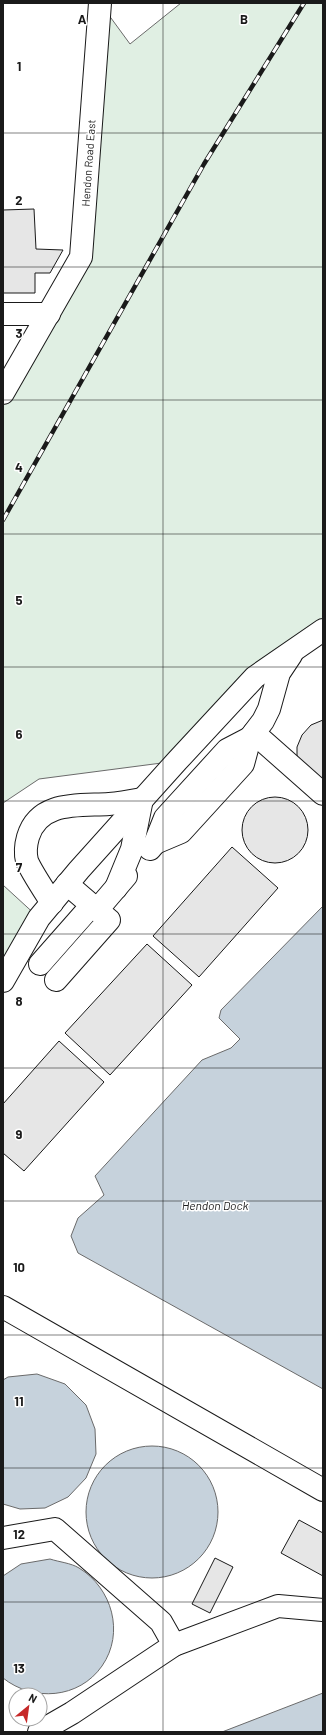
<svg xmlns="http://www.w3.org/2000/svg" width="326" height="1735" font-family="Barlow,sans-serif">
<rect width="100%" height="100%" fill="#fff"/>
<g fill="#e0efe3" stroke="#6a6a6a">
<path d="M100 3 130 44 181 3H323V630L177 761 39 779 3 803V393L81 257Z"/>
<path d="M3 885 39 918 3 981Z"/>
</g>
<g fill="#c6d2dc" stroke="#6a6a6a">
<path d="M323 906V1389L78 1253 71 1236 78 1218 104 1195 95 1176 202 1060 231 1048 240 1039 219 1018 221 1010Z"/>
<path d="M37 1374 65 1384 86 1405 95 1429 96 1454 86 1478 68 1497 45 1508 20 1509 3 1504V1380L8 1377Z"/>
<circle cx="152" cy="1512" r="66"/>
<path d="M50 1559C59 1562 71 1563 79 1568 112 1588 125 1633 102 1666 79 1699 33 1702 3 1678V1576L21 1564Z"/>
<path d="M323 1693V1732H222Z"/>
</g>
<g fill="#e6e6e6" stroke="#1a1a1a">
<path d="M34 209 36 249 63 250 50 273H35V293H3V210Z"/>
<path d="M323 720V787L297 761V747L302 735 311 725Z"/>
<circle cx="275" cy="830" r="33"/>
<path d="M232 847 278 888 199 977 153 936Z"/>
<path d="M147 944 192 985 110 1075 65 1033Z"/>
<path d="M59 1041 104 1082 24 1171 3 1153V1104Z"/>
<path d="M299 1520 323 1533V1576L281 1553Z"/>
<path d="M215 1558 233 1567 210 1613 192 1604Z"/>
</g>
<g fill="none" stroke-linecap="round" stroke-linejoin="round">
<g stroke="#1a1a1a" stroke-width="24">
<g id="minor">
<path d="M3 314H49"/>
<path d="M3 393 81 257 100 3"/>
<path d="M254 733 323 794"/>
<path d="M155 843 181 832 243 764 250 738 263 721 269 709 279 673 291 655"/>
<path d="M150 849 155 843 165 818 227 750 250 738"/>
<path d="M52 903C45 892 31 871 27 861 25 853 26 844 28 837 39 800 80 806 109 804 120 803 131 801 142 799L132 849 116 888"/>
<path d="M97 910 126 876"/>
<path d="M40 964 92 905"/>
<path d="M56 980 109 920 67 884"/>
<path d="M3 981 39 918 79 870 177 761 255 677 323 630"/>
<path d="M3 1307 323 1490"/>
<path d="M3 1538 55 1529 161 1622 174 1645"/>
<path d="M39 1732 72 1713 174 1645 278 1606 323 1610"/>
</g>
</g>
<use href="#minor" stroke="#fff" stroke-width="22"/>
<g stroke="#1a1a1a" stroke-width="4.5">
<path id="rail" d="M3 520 204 164 304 3"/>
</g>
<use href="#rail" stroke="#fff" stroke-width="3" stroke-dasharray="9" stroke-linecap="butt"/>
</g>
<path fill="none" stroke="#1a1a1a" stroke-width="1" stroke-opacity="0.55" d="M163 3V1732M3 133H323M3 267H323M3 400H323M3 534H323M3 667H323M3 801H323M3 934H323M3 1068H323M3 1201H323M3 1335H323M3 1468H323M3 1602H323"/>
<g text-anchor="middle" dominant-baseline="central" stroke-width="3" stroke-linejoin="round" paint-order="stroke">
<g font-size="11" fill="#1a1a1a" stroke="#fff">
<text transform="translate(88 163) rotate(-86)">Hendon Road East</text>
</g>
<g font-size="12" font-style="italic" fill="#1a1a1a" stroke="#fff">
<text x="215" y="1205">Hendon Dock</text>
</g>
</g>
<g font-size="13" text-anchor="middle" font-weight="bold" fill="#1a1a1a" stroke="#fff" stroke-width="3" stroke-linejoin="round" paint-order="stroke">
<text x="82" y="24">A</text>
<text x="244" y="24">B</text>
<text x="19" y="71">1</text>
<text x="19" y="205">2</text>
<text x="19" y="338">3</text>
<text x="19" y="472">4</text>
<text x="19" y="605">5</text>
<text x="19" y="739">6</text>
<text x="19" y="872">7</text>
<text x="19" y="1006">8</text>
<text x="19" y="1139">9</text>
<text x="19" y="1272">10</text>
<text x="19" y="1406">11</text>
<text x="19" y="1539">12</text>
<text x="19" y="1673">13</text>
</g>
<rect width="326" height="1735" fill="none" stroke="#1a1a1a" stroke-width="8"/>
<g transform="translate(28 1707) rotate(29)"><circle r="19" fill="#ffffff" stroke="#a3a3a3"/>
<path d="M0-3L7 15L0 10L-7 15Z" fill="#c62828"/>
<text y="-6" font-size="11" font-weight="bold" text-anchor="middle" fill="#1a1a1a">N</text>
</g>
</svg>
